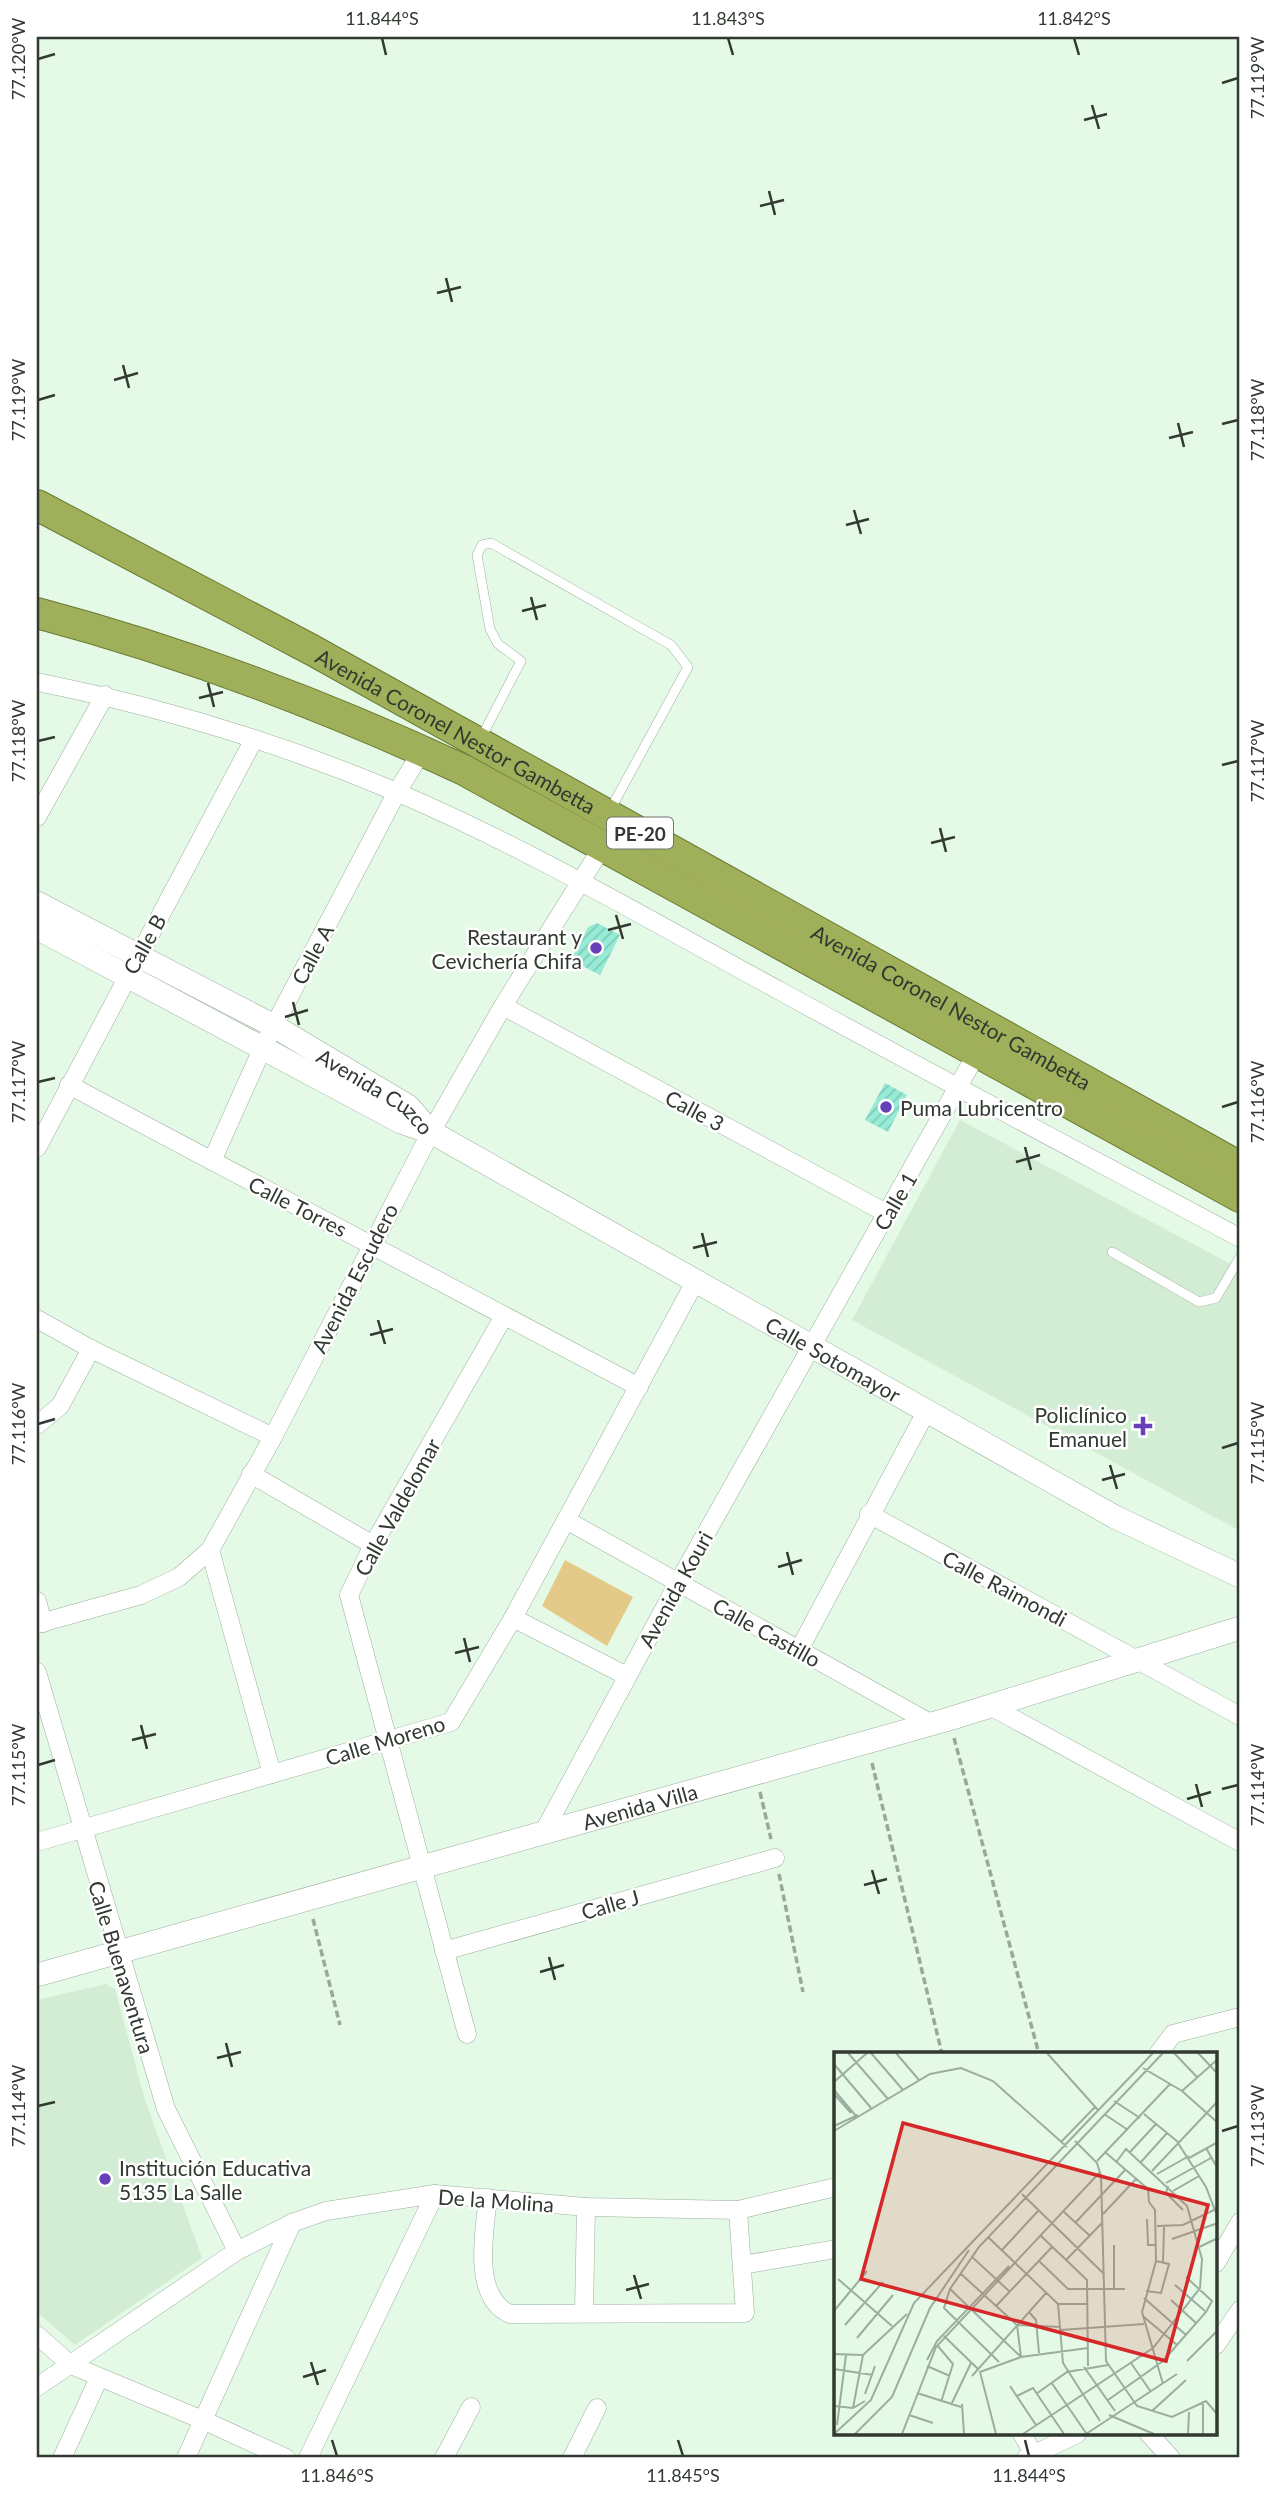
<svg xmlns="http://www.w3.org/2000/svg" width="1277" height="2495" font-family="Lato,sans-serif">
<defs>
<pattern id="building-hatch" width="6" height="6" patternUnits="userSpaceOnUse" patternTransform="scale(1.75)"><rect width="6" height="6" fill="#95ebd5"/><path d="M-1 1l2-2M0 6l6-6M5 7l2-2" fill="none" stroke="#81cab7"/></pattern>
</defs>
<rect width="100%" height="100%" fill="#e4fae6"/>
<g fill="#d2edd4">
<path d="M960 1120 1240 1269V1531L852 1320Z"/>
<path d="M106 1984 115 1989 145 2100 202 2258 75 2345 37 2312V2000Z"/>
</g>
<path fill="#e3ca88" d="M565 1560 633 1597 607 1646 542 1606Z"/>
<g fill="url(#building-hatch)">
<path d="M597 923 620 935 600 975 571 960 588 927Z"/>
<path d="M885 1083 907 1095 888 1132 865 1120Z"/>
</g>
<g fill="none" stroke-linecap="round" stroke-linejoin="round">
<g stroke="#9bb09d" stroke-width="10">
<g id="service">
<path d="M481 738 521 661 498 644 490 629 477 555 482 545 491 543 671 645 688 667 610 810"/>
<path d="M1112 1252 1199 1302 1216 1298 1240 1257"/>
</g>
</g>
<g stroke="#9bb09d" stroke-width="19">
<g id="minor">
<path d="M37 682C158 706 280 743 394 791 528 848 653 922 780 991 933 1075 1087 1156 1240 1238"/>
<path d="M37 817 105 695"/>
<path d="M503 1006 888 1214"/>
<path d="M69 1085 639 1387"/>
<path d="M37 1148 253 741"/>
<path d="M212 1161 263 1047 397 792 422 751"/>
<path d="M37 1319 91 1349 273 1437"/>
<path d="M37 1425 60 1406 91 1349"/>
<path d="M251 1474 373 1545"/>
<path d="M869 1514 1240 1716"/>
<path d="M566 1520 932 1724"/>
<path d="M210 1550 272 1774"/>
<path d="M37 1601 43 1623"/>
<path d="M513 1618 627 1676"/>
<path d="M37 1624 141 1595 179 1577 210 1550 273 1437 431 1132 503 1006 603 846"/>
<path d="M799 1650 927 1410"/>
<path d="M37 1672 166 2109 237 2251"/>
<path d="M992 1707 1240 1842"/>
<path d="M543 1833 678 1583 977 1053"/>
<path d="M37 1842 451 1722 513 1618 696 1280"/>
<path d="M444 1951 775 1858"/>
<path d="M467 2034 349 1595 373 1545 504 1316"/>
<path d="M1158 2054 1173 2034 1240 2017"/>
<path d="M488 2198C484 2233 472 2297 510 2314L745 2313 738 2210"/>
<path d="M1216 2263 1240 2222"/>
<path d="M742 2265 836 2249"/>
<path d="M584 2312 586 2207"/>
<path d="M37 2335 71 2365 205 2421 286 2458"/>
<path d="M1216 2345 1240 2310"/>
<path d="M37 2387 237 2251 292 2223 326 2211 435 2194 586 2207 738 2210 836 2187"/>
<path d="M1022 2434 1036 2458"/>
<path d="M1149 2434 1171 2458"/>
<path d="M62 2458 99 2378"/>
<path d="M186 2458 292 2223"/>
<path d="M308 2458 435 2194"/>
<path d="M444 2458 471 2407"/>
<path d="M572 2458 597 2408"/>
<path d="M1026 2458 1077 2434"/>
</g>
</g>
<g stroke="#9bb09d" stroke-width="24">
<g id="tertiary">
<path id="s1" d="M37 903 274 1026 408 1106 429 1130"/>
<path id="s2" d="M37 928 401 1122 431 1132 1115 1517 1240 1576"/>
<path id="s3" d="M37 1975 949 1719 1240 1628"/>
</g>
</g>
<g stroke="#6a7931" stroke-width="32">
<g id="trunk">
<path id="s4" d="M37 505 312 650 1240 1167"/>
<path d="M37 613C184 652 326 706 464 770L1240 1197"/>
</g>
</g>
<g stroke="#98a899" stroke-width="3.5" stroke-dasharray="7 3.5" stroke-linecap="butt">
<path d="M954 1738 1039 2054"/>
<path d="M872 1763 942 2054"/>
<path d="M760 1792 771 1839"/>
<path d="M779 1874 803 1992"/>
<path d="M313 1919 340 2025"/>
</g>
<use href="#service" stroke="#fff" stroke-width="9"/>
<use href="#minor" stroke="#fff" stroke-width="18"/>
<use href="#tertiary" stroke="#fff" stroke-width="23"/>
<use href="#trunk" stroke="#a0af5a" stroke-width="30"/>
</g>
<path fill="none" stroke="#313931" stroke-width="2.5" d="M382 38 386 55M728 38 733 55M1074 38 1079 55M38 59 55 54M1222 83 1238 78M1092 105 1099 129M1084 120 1107 114M769 191 775 215M760 206 784 200M446 278 452 302M437 293 461 287M123 365 129 388M114 380 138 373M38 400 55 395M1178 423 1184 447M1222 424 1238 420M1169 438 1193 432M854 510 861 534M846 525 869 519M531 597 537 620M522 611 546 605M208 683 214 707M199 698 223 692M38 741 55 737M1222 765 1238 761M940 828 946 852M931 843 955 837M616 915 623 939M608 930 631 924M293 1002 299 1025M285 1017 308 1010M38 1082 55 1078M1222 1107 1238 1102M1025 1147 1031 1170M1016 1162 1040 1155M702 1233 708 1257M693 1248 717 1242M378 1320 385 1344M370 1335 393 1329M38 1424 55 1419M1222 1448 1238 1443M1110 1465 1117 1489M1102 1480 1125 1474M787 1552 793 1575M778 1567 802 1560M464 1638 470 1662M455 1653 479 1647M141 1725 147 1749M132 1740 156 1734M38 1765 55 1760M1196 1784 1202 1807M1222 1789 1238 1785M1187 1799 1211 1792M872 1870 879 1894M864 1885 887 1879M549 1957 555 1980M540 1972 564 1965M226 2043 232 2067M217 2058 241 2052M38 2106 55 2102M1222 2131 1238 2126M634 2275 641 2299M626 2290 649 2284M311 2362 318 2385M303 2377 326 2370M332 2440 337 2456M678 2440 683 2456M1025 2440 1029 2456"/>
<g fill="#6540b9" stroke="#fff" stroke-width="2.5">
<circle cx="596" cy="948" r="7"/>
<circle cx="886" cy="1107" r="7"/>
<path d="M1139.5 1415.5h7v7h7v7h-7v7h-7v-7h-7v-7h7z"/>
<circle cx="105" cy="2179" r="7"/>
</g>
<g text-anchor="middle" dominant-baseline="central" stroke-width="5" stroke-linejoin="round" paint-order="stroke">
<rect fill="#fff" stroke="#6f746f" stroke-width="2" x="607" y="817.5" width="66" height="31" rx="5"/>
<g font-size="19" font-weight="bold" fill="#313931">
<text x="640" y="833">PE-20</text>
</g>
<g font-size="21" fill="#313931" stroke="#fff">
<text stroke="none"><textPath href="#s4" startOffset="476">Avenida Coronel Nestor Gambetta</textPath></text>
<text transform="translate(144 944) rotate(-61)">Calle B</text>
<text transform="translate(312 954) rotate(-62)">Calle A</text>
<text stroke="none"><textPath href="#s4" startOffset="1043">Avenida Coronel Nestor Gambetta</textPath></text>
<text stroke="none"><textPath href="#s1" startOffset="388">Avenida Cuzco</textPath></text>
<text transform="translate(695 1110) rotate(28)">Calle 3</text>
<text transform="translate(895 1201) rotate(-60)">Calle 1</text>
<text transform="translate(298 1206) rotate(27)">Calle Torres</text>
<text transform="translate(354 1278) rotate(-63)">Avenida Escudero</text>
<text stroke="none"><textPath href="#s2" startOffset="906">Calle Sotomayor</textPath></text>
<text transform="translate(397 1507) rotate(-61)">Calle Valdelomar</text>
<text transform="translate(1005 1588) rotate(28)">Calle Raimondi</text>
<text transform="translate(675 1589) rotate(-61)">Avenida Kouri</text>
<text transform="translate(767 1632) rotate(29)">Calle Castillo</text>
<text transform="translate(385 1740) rotate(-17)">Calle Moreno</text>
<text stroke="none"><textPath href="#s3" startOffset="626">Avenida Villa</textPath></text>
<text transform="translate(610 1904) rotate(-16)">Calle J</text>
<text transform="translate(122 1967) rotate(73)">Calle Buenaventura</text>
<text transform="translate(496 2200) rotate(4)">De la Molina</text>
</g>
<g font-size="21" fill="#313931" stroke="#fff" text-anchor="end">
<text x="582" y="936">Restaurant y<tspan x="582" dy="24">Cevichería Chifa</tspan></text>
<text x="900" y="1107" text-anchor="start">Puma Lubricentro</text>
<text x="1127" y="1414">Policlínico<tspan x="1127" dy="24">Emanuel</tspan></text>
<text x="119" y="2167" text-anchor="start">Institución Educativa<tspan x="119" dy="24">5135 La Salle</tspan></text>
</g>
</g>
<g transform="translate(834 2052)">
<rect width="383" height="383" fill="#e4fae6"/>
<path fill="none" stroke="#9cad9e" stroke-width="2" d="M14 1 54 47M37 1 69 38M62 1 85 28M213 1 264 58M340 1 363 25M364 1 384 22M0 12 37 56M309 16 348 39 384 71M0 30 33 1M0 38 22 64M348 39 384 7M1 43 17 61M280 49 306 66M270 62 294 78M310 62 344 90M0 74 24 63M0 79 96 22 127 16 159 29 233 95M241 89 263 111 267 124 272 309 303 354 338 365 372 349 384 363M227 90 261 55M344 91 372 135 384 166M372 96 384 117M271 100 314 137 315 150 321 158 322 209 308 260 329 332M296 100 322 72M355 106 384 90M263 109 336 32M307 110 333 81M318 119 384 49M323 122 355 104M332 131 377 106M334 134 332 141 349 158M339 139 365 124M188 142 269 221M230 160 255 183M269 162 303 126M313 167 314 193H321M241 171 292 117M323 174 349 173 384 156M207 184 253 228 254 314M154 185 224 252 229 311 266 369M338 187 384 171M280 193V237M365 195 384 186M167 199 205 158M137 204 175 239M232 208 269 170M205 209 234 237H291M329 211 330 175M126 221 183 273 187 305M4 227 58 274M341 233 371 259M116 237 186 304M312 239 327 241 335 212 322 209M310 246 352 283M337 248 362 271M224 252H253M162 254 218 195M0 259 33 219M195 260 202 268 205 301M310 265 343 293M11 273 49 230M184 273 227 275M227 278 310 272M110 284 144 317M23 286 59 243M103 293 119 312 107 350M0 302 29 303M93 308 103 289 175 214M353 309 384 278M165 310 110 256 116 237 145 195 329 1M297 311 317 340M93 314 116 324M250 315 281 359M0 317 39 323M138 324 212 241M217 330 252 381M176 334 202 373M83 341 127 355M31 342 41 314M202 342 233 320 274 313M183 344 199 336 230 382M274 348 329 309 372 260 378 249 352 225M369 349V382M128 352 130 382M117 353 137 311M0 354 19 356 31 349M19 356 29 303 73 262M318 359 352 328M75 363 99 371M275 363 320 382M3 373 12 303M0 382 37 348 80 251 319 1M21 382 58 345 96 256 135 198M68 382 102 295 266 120M162 382 146 320 187 305 254 296M189 382 319 296 366 236 368 207 353 154 292 97 283 109M252 382 343 322M354 382 355 360"/>
<path fill="#d62828" fill-opacity="0.15" stroke="#d62828" stroke-width="3.5" d="M69 71 374 153 332 309 27 227Z"/>
<rect width="383" height="383" fill="none" stroke="#313931" stroke-width="3.5"/>
</g>
<rect width="1277" height="2495" fill="none" stroke="#ffffff" stroke-width="77"/>
<rect x="38" y="38" width="1200" height="2418" fill="none" stroke="#313931" stroke-width="2.5"/>
<g font-size="18" text-anchor="middle" fill="#313931">
<text x="382" y="25">11.844°S</text>
<text x="728" y="25">11.843°S</text>
<text x="1074" y="25">11.842°S</text>
<text transform="translate(19 59) rotate(-90)" y="6">77.120°W</text>
<text transform="translate(1258 78) rotate(-90)" y="6">77.119°W</text>
<text transform="translate(19 400) rotate(-90)" y="6">77.119°W</text>
<text transform="translate(1258 420) rotate(-90)" y="6">77.118°W</text>
<text transform="translate(19 741) rotate(-90)" y="6">77.118°W</text>
<text transform="translate(1258 761) rotate(-90)" y="6">77.117°W</text>
<text transform="translate(19 1082) rotate(-90)" y="6">77.117°W</text>
<text transform="translate(1258 1102) rotate(-90)" y="6">77.116°W</text>
<text transform="translate(19 1424) rotate(-90)" y="6">77.116°W</text>
<text transform="translate(1258 1443) rotate(-90)" y="6">77.115°W</text>
<text transform="translate(19 1765) rotate(-90)" y="6">77.115°W</text>
<text transform="translate(1258 1785) rotate(-90)" y="6">77.114°W</text>
<text transform="translate(19 2106) rotate(-90)" y="6">77.114°W</text>
<text transform="translate(1258 2126) rotate(-90)" y="6">77.113°W</text>
<text x="337" y="2482">11.846°S</text>
<text x="683" y="2482">11.845°S</text>
<text x="1029" y="2482">11.844°S</text>
</g>
</svg>
